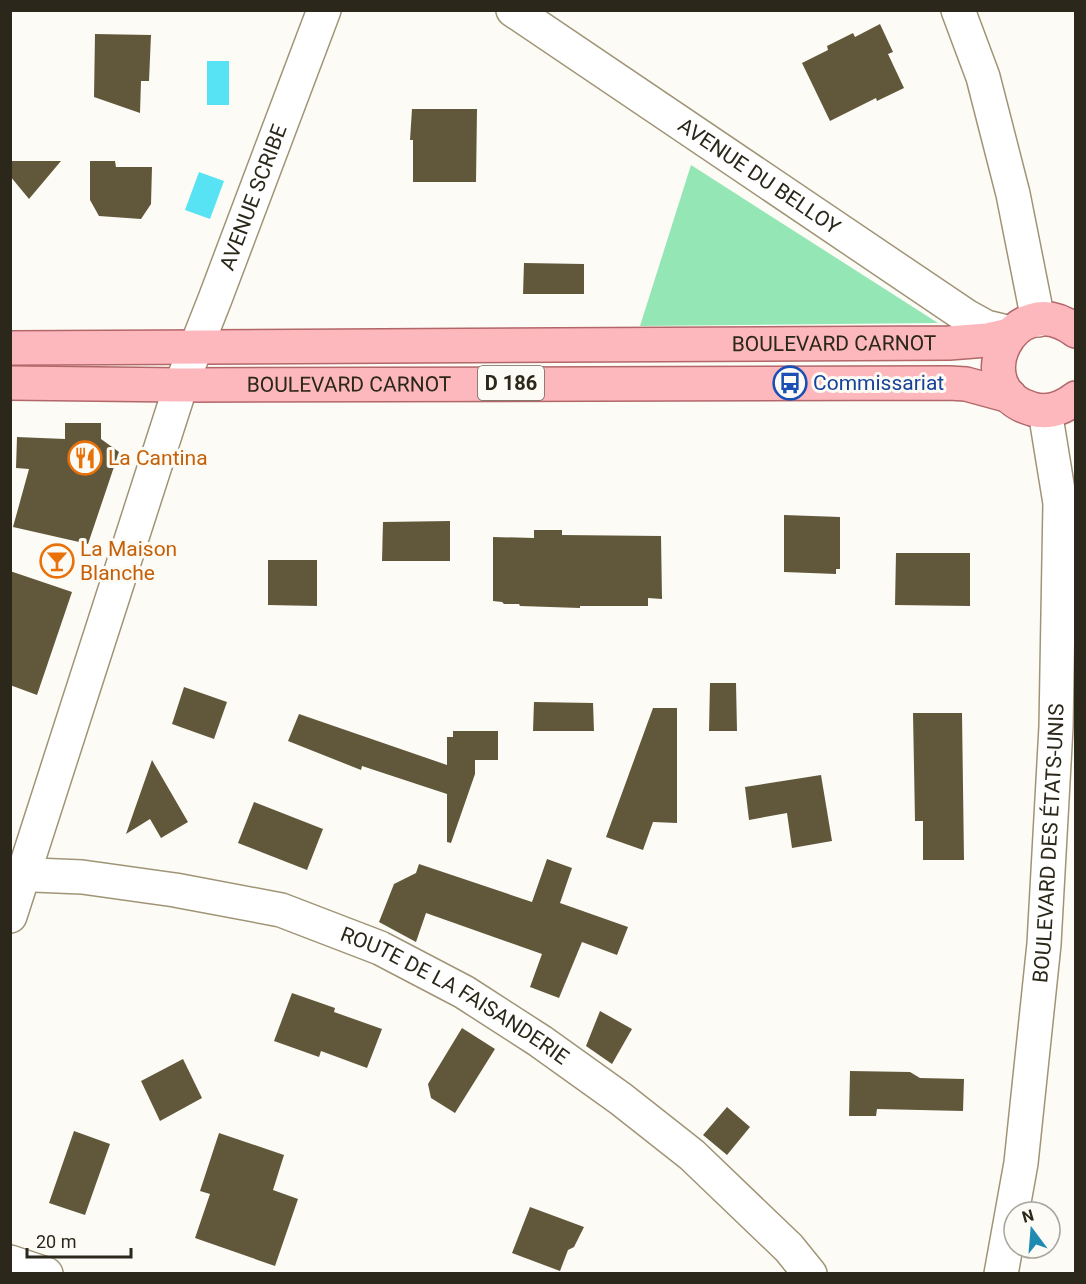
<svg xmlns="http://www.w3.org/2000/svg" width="1086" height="1284" font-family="Roboto,sans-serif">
<rect width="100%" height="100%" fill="#fdfbf5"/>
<path fill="#94e7b4" d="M691 165 938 323 640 326Z"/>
<g fill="#58e3f4">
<rect x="207" y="61" width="22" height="44"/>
<path d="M199 172 224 181 210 219 185 210Z"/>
</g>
<g fill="#61583b">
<path d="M880 24 893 52 888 54 904 88 877 101 876 98 830 121 802 63 828 50 827 46 853 33 855 37Z"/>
<path d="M95 34 151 35 149 81H141L140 113 94 97Z"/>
<path d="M412 109H477L476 182H413V140H410Z"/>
<path d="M10 161H61L29 199 10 176Z"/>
<path d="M90 161H115L116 167H152L151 204 141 219 99 216 90 200Z"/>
<path d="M524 263 584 264V294H523Z"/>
<path d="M65 423H101V439L119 452 88 544 13 527 29 469 16 468 17 437 65 439Z"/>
<path d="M784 515 840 517V569H836V574L784 572Z"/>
<path d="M450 521V561H382L383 522Z"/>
<path d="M534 530H562V535L661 536 662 599 648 598V606H580V608L520 606 519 604H504L502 602 493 601V537L534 538Z"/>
<path d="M896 553H970V606L895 605Z"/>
<path d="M268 560H317V606L268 605Z"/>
<path d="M10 571 72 592 37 695 10 685Z"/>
<path d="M710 683H736L737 731H709Z"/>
<path d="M184 687 227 702 214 739 172 724Z"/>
<path d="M534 702 593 703 594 731H533Z"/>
<path d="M653 708H677V823L653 822 643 850 606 837Z"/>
<path d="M913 713H962L964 860H923V821H915Z"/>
<path d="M299 714 447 765V737H453V731H498V760H475V774L451 843 447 842V794L362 766 361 770 288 741Z"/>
<path d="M152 760 188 822 161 838 150 819 126 834Z"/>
<path d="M821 775 832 841 792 848 787 813 749 820 745 787Z"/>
<path d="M254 802 323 829 307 870 238 843Z"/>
<path d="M547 859 572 868 560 903 628 927 617 955 582 942 559 998 530 987 542 954 426 913 416 942 379 922 394 884 416 873 419 864 532 902Z"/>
<path d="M292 993 335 1008 334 1012 382 1029 367 1068 321 1051 319 1057 274 1041Z"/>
<path d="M600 1011 632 1029 612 1064 586 1046Z"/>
<path d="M462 1028 495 1049 455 1113 431 1098 428 1084Z"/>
<path d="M183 1059 202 1098 160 1121 141 1081Z"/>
<path d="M850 1071 910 1072 920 1078 964 1079 963 1111 877 1109 876 1116H849Z"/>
<path d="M727 1107 750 1127 727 1155 703 1135Z"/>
<path d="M74 1131 110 1144 85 1215 49 1203Z"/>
<path d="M219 1133 284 1155 273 1190 298 1199 275 1266 195 1238 210 1194 200 1191Z"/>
<path d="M530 1207 584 1227 574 1247 568 1250 560 1271 512 1253Z"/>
</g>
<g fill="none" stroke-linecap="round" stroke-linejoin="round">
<g stroke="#9f9576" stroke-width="36">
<g id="minor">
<path id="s1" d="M513 10 966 316 986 327 1011 333"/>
<path d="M958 10 983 77 1013 194 1038 320"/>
<path id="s2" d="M10 874 82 877 175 890 281 910 380 948 464 992 540 1041 621 1099 692 1155 789 1248 810 1274"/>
<path id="s3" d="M10 916 181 385 215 299 324 10"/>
<path d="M10 1262 46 1274"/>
<path id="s4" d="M1001 1274 1021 1163 1044 944 1056 727 1060 503 1045 411"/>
</g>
</g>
<g stroke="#b26769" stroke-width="36">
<g id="major">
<path d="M1076 331C1012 283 963 390 1032 409 1048 414 1063 408 1076 398"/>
<path id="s5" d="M10 348 949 343 987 340 1009 335"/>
<path id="s6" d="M10 383 181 385 949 383 966 384 1010 396"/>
</g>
</g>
<use href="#minor" stroke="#fff" stroke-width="33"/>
<use href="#major" stroke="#fdb8be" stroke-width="33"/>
</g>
<defs>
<g id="bus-ring" transform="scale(1.725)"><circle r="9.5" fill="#fdfbf5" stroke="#1a4fb4" stroke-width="1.5"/><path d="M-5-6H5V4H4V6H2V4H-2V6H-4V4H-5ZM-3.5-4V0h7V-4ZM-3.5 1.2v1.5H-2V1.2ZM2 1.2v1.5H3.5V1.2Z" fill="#1a4fb4"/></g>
<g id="restaurant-ring" transform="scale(1.725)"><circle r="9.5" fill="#fdfbf5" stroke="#e8710a" stroke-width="1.5"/><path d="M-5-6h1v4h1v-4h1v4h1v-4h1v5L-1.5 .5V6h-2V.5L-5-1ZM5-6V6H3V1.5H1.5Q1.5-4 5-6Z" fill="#e8710a"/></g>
<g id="bar-ring" transform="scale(1.725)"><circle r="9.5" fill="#fdfbf5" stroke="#e8710a" stroke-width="1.5"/><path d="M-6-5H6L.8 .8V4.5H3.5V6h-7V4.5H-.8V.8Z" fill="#e8710a"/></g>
</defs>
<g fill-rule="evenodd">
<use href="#bus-ring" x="790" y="383"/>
<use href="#restaurant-ring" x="85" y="458"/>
<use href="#bar-ring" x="57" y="561"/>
</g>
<g text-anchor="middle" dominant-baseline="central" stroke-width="6" stroke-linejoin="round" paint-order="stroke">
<rect fill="#fdfbf5" stroke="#6a675c" stroke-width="1.5" x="478" y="366" width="66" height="34" rx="4.5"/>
<g font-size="20" font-weight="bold" fill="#2b271a">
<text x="511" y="383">D 186</text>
</g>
<g font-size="21" fill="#2b271a" stroke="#fdfbf5">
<text stroke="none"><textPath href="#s1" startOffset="297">AVENUE DU BELLOY</textPath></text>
<text stroke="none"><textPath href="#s3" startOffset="759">AVENUE SCRIBE</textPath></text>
<text stroke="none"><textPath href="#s5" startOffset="824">BOULEVARD CARNOT</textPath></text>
<text stroke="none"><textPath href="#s6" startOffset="339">BOULEVARD CARNOT</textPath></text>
<text stroke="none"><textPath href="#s4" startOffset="434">BOULEVARD DES ÉTATS-UNIS</textPath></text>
<text stroke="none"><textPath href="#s2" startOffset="468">ROUTE DE LA FAISANDERIE</textPath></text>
</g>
<g font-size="21" fill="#164399" stroke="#fdfbf5" text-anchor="start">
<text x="813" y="383">Commissariat</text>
</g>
<g font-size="21" fill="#c56008" stroke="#fdfbf5" text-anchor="start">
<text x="108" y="458">La Cantina</text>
<text x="80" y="549">La Maison<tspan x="80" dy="24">Blanche</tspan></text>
</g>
</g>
<rect width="1086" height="1284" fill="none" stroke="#2b271a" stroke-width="24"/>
<g transform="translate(1032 1230) rotate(344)"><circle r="28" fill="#fdfbf5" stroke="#a9a69d" stroke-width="1.5"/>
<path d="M0-4.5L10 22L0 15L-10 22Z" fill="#208bb2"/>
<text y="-9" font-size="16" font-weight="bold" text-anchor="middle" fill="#2b271a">N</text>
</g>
<path d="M27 1248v9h104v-9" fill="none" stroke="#2b271a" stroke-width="3"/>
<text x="36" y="1248" font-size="18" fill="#2b271a" stroke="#fdfbf5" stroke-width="4.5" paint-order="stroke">20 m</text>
</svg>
